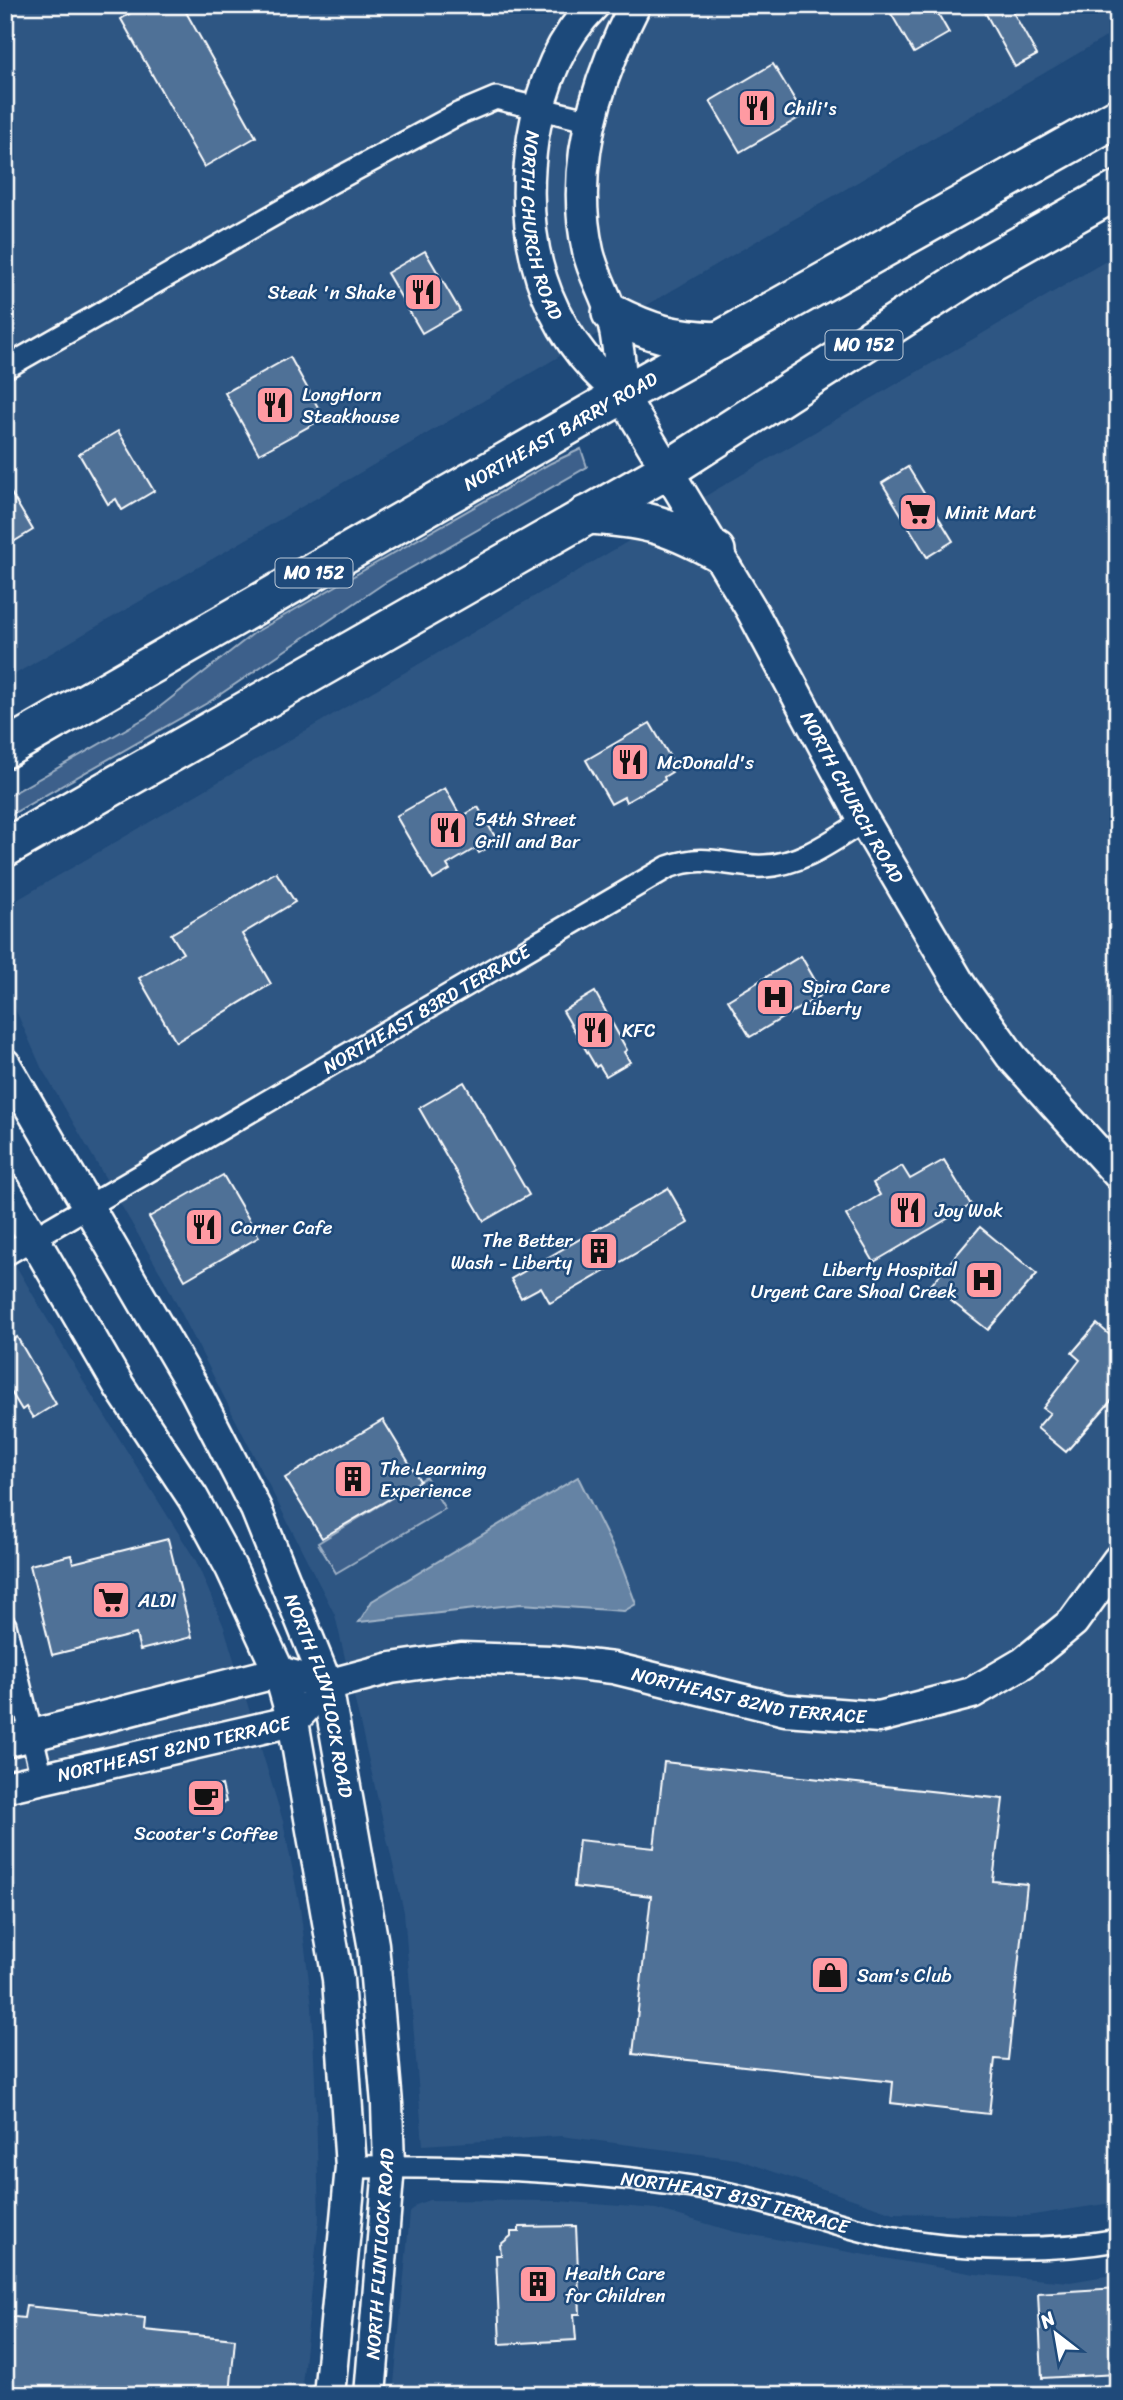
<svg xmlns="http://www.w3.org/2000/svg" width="1123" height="2400" font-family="Sriracha,sans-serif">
<rect width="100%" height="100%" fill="#1f4a7a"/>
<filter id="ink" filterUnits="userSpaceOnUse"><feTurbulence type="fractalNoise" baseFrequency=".0143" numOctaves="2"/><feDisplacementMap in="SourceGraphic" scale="14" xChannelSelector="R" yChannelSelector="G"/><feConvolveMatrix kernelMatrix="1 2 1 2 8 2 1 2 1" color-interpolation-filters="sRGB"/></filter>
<g filter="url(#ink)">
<g fill="#2e5683">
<path d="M5 5H1118V30L5 680Z"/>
<path d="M1118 254V2202L1027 2216 893 2213 737 2159 561 2136 423 2145 404 1912 335 1615 165 1281 41 1067 5 986V907Z"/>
<path d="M5 1247 88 1389 196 1561 224 1627 283 1821 300 1907 312 2006 316 2107 319 2219 301 2395H5Z"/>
<path d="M429 2200 559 2201 656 2209 735 2232 975 2274 1070 2282 1118 2274V2395H393L410 2213 416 2205Z"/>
</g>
<g fill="#3c618b" stroke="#9eb0c5" stroke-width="2">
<path d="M581 449 587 467 383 584 209 702 5 818V798L147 717 254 633 551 463Z"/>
<path d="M426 1477 445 1509 336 1573 318 1543Z"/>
</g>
<path fill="#6583a4" stroke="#a3b5c8" stroke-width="2" d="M578 1477 620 1562 636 1604 624 1611 521 1604 359 1622 372 1601Z"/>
<g fill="#507197" stroke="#fff" stroke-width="2">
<path d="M144 5H182L256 137 204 167 121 19Z"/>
<path d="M886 5H933L949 33 914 53Z"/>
<path d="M981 5H1009L1037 55 1015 67Z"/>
<path d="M773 64 804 115 740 152 710 101Z"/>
<path d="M425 251 460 311 422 333 387 273Z"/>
<path d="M290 357 324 418 259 454 225 393Z"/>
<path d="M118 431 154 491 122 510 116 499 108 504 79 454Z"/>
<path d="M908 467 953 541 927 557 882 483Z"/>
<path d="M5 483 33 530 5 547Z"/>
<path d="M650 723 674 764 669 767 672 772 664 777 665 780 626 802 624 797 611 804 586 760Z"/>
<path d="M445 788 461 817 478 807 498 842 479 853 476 848 447 865 450 870 433 880 396 816Z"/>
<path d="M276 872 295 902 242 934 271 984 176 1042 139 978 183 953 171 934Z"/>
<path d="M801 956 823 994 750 1037 728 1000Z"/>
<path d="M595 992 627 1050 624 1052 630 1062 606 1076 599 1065 596 1067 563 1011Z"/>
<path d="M464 1082 529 1195 484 1221 419 1108Z"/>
<path d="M944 1160 971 1205 874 1262 846 1215 880 1195 873 1183 902 1166 910 1179Z"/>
<path d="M223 1175 259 1237 185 1280 149 1217Z"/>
<path d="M668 1188 688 1223 550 1303 541 1287 521 1298 511 1279Z"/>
<path d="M980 1227 1037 1274 988 1330 931 1285Z"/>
<path d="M1097 1324 1118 1342V1393L1066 1452 1037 1428 1050 1413 1043 1408 1080 1360 1072 1353Z"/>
<path d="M17 1337 56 1404 33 1418 26 1407 22 1410 5 1382V1345Z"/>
<path d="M383 1420 420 1481 322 1538 285 1478Z"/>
<path d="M168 1539 192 1637 140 1650 136 1634 52 1655 30 1565 71 1555 73 1563Z"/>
<path d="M664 1762 1003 1799 993 1881 1027 1884 1008 2060 995 2059 989 2114 891 2103 893 2082 633 2054 651 1896 574 1887 579 1840 654 1848Z"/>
<path d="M222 1785 226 1802 191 1811 187 1794Z"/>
<path d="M576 2226 580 2314H574L576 2340 500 2344 496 2255H501L500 2245 511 2236V2232H519V2227Z"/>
<path d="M1118 2288V2374L1042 2378 1038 2293Z"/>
<path d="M26 2306 145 2318 144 2330 235 2339 230 2395H5V2316L24 2318Z"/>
</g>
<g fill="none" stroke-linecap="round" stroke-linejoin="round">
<g stroke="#fff" stroke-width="26">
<g id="street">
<path d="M5 368 328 184 458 114 496 98 591 121"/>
<path id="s1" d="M5 1255 668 867C710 852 727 868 765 866 803 864 833 840 864 821"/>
<path d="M5 1625 42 1778"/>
<path id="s2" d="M351 2167C472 2166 596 2170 716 2191 775 2202 832 2225 890 2237 958 2251 1050 2252 1118 2240"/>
</g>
</g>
<g stroke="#fff" stroke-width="35">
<g id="secondary">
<path id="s3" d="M594 5C558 41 541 88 533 137 518 237 541 329 622 395L751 609 864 821 961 986 1011 1056 1118 1174"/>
<path d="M622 395C621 368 618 342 612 316 606 294 593 274 588 251 569 167 597 79 635 5"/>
<path id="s4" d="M5 1064 196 1392 256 1509 327 1685 373 1944 387 2104 389 2166 370 2395"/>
<path d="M5 1189 119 1386 193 1498 231 1568 279 1672 293 1721 338 1979 351 2167 329 2395"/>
<path id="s5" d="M5 1742 279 1672 327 1685 391 1668 461 1658 552 1661 613 1668 785 1710 879 1717 972 1693 1023 1663 1073 1622 1118 1560"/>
<path id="s6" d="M5 1787 293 1721 305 1708"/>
</g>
</g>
<g stroke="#fff" stroke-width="42">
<g id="highway">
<path d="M611 313C652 334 673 339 719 341"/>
<path d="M586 515C643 518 666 524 716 551"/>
<path id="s7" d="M5 749 622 395 1118 117"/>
<path d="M5 848 667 470 990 262 1118 190"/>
</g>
</g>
<use href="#street" stroke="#1f4a7a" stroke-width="21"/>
<use href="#secondary" stroke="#1f4a7a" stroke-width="30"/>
<use href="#highway" stroke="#1f4a7a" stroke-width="37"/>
</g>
</g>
<defs>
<g id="restaurant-square" transform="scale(2.0125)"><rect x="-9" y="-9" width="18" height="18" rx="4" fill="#ff9aa2" stroke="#1f4a7a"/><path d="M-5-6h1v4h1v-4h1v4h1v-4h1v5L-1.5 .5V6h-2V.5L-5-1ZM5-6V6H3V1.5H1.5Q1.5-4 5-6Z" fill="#111"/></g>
<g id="supermarket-square" transform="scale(2.0125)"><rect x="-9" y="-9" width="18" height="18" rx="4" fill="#ff9aa2" stroke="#1f4a7a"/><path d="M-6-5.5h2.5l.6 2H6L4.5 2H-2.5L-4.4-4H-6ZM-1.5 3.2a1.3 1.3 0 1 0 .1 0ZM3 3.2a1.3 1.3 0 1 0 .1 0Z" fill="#111"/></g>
<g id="hospital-square" transform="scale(2.0125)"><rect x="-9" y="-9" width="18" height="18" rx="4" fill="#ff9aa2" stroke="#1f4a7a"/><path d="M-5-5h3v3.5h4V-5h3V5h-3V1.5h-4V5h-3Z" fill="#111"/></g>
<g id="building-square" transform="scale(2.0125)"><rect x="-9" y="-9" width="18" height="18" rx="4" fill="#ff9aa2" stroke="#1f4a7a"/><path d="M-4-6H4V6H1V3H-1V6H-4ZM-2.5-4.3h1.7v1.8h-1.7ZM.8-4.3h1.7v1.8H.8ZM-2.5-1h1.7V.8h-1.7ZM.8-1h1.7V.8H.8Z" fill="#111"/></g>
<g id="cafe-square" transform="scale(2.0125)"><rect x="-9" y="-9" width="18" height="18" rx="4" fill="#ff9aa2" stroke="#1f4a7a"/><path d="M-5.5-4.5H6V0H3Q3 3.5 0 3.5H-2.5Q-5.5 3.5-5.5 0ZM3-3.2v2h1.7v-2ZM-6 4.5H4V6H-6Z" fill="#111"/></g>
<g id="shop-square" transform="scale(2.0125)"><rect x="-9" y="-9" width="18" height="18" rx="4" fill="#ff9aa2" stroke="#1f4a7a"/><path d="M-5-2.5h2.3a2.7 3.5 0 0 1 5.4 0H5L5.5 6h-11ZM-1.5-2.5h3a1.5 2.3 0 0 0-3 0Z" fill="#111"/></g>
</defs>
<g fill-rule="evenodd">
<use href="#restaurant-square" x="757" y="108"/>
<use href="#restaurant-square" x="423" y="292"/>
<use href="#restaurant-square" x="275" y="405"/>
<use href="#supermarket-square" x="918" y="512"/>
<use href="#restaurant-square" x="630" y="762"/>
<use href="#restaurant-square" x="448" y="830"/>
<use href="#hospital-square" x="775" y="997"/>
<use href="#restaurant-square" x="595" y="1030"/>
<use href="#restaurant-square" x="908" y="1210"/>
<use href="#restaurant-square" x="204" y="1227"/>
<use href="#building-square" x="599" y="1251"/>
<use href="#hospital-square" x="984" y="1280"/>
<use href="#building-square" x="353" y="1479"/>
<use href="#supermarket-square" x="111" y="1600"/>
<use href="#cafe-square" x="206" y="1798"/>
<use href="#shop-square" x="830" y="1975"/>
<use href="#building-square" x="538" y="2284"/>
</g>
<g text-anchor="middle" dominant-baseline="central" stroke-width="5" stroke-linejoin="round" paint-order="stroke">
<g fill="#1f4a7a" stroke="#bcc9d7" stroke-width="2">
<rect x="825.5" y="330.5" width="77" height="29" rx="5"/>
<rect x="275.5" y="558.5" width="77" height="29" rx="5"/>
</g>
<g font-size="18" font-weight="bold" fill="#fff">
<text x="864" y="345">MO 152</text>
<text x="314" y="573">MO 152</text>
</g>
<g font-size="19" fill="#fff" stroke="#1f4a7a" text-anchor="start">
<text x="784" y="108">Chili's</text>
<text x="396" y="292" text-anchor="end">Steak 'n Shake</text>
<text x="302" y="394">LongHorn<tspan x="302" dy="22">Steakhouse</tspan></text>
<text x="945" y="512">Minit Mart</text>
<text x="657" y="762">McDonald's</text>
<text x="475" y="819">54th Street<tspan x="475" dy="22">Grill and Bar</tspan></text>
<text x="802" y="986">Spira Care<tspan x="802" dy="22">Liberty</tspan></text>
<text x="622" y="1030">KFC</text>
<text x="935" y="1210">Joy Wok</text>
<text x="231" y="1227">Corner Cafe</text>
<text x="572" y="1240" text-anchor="end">The Better<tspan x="572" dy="22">Wash - Liberty</tspan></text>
<text x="957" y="1269" text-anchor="end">Liberty Hospital<tspan x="957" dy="22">Urgent Care Shoal Creek</tspan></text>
<text x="380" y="1468">The Learning<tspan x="380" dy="22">Experience</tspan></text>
<text x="138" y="1600">ALDI</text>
<text x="206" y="1833" text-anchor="middle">Scooter's Coffee</text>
<text x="857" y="1975">Sam's Club</text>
<text x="565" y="2273">Health Care<tspan x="565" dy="22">for Children</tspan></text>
</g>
<g font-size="19" fill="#fff" stroke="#1f4a7a">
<text stroke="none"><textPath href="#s3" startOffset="238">NORTH CHURCH ROAD</textPath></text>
<text stroke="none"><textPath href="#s7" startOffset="640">NORTHEAST BARRY ROAD</textPath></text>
<text stroke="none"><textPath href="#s3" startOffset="898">NORTH CHURCH ROAD</textPath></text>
<text stroke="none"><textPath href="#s1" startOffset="488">NORTHEAST 83RD TERRACE</textPath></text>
<text stroke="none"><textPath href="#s5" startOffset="761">NORTHEAST 82ND TERRACE</textPath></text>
<text stroke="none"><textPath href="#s4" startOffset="709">NORTH FLINTLOCK ROAD</textPath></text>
<text stroke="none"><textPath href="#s6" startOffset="173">NORTHEAST 82ND TERRACE</textPath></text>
<text stroke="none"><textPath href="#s2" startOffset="387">NORTHEAST 81ST TERRACE</textPath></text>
<text transform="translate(380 2254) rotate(-86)">NORTH FLINTLOCK ROAD</text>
</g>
</g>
<rect width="1123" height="2400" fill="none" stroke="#1f4a7a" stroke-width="28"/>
<rect x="14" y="14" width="1095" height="2372" fill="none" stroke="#fff" stroke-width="2.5" filter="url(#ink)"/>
<g transform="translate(1056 2334) rotate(329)" stroke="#1f4a7a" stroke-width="5" paint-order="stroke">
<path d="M0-5L12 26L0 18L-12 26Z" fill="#ffffff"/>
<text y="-10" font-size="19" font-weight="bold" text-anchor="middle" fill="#ffffff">N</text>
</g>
</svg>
